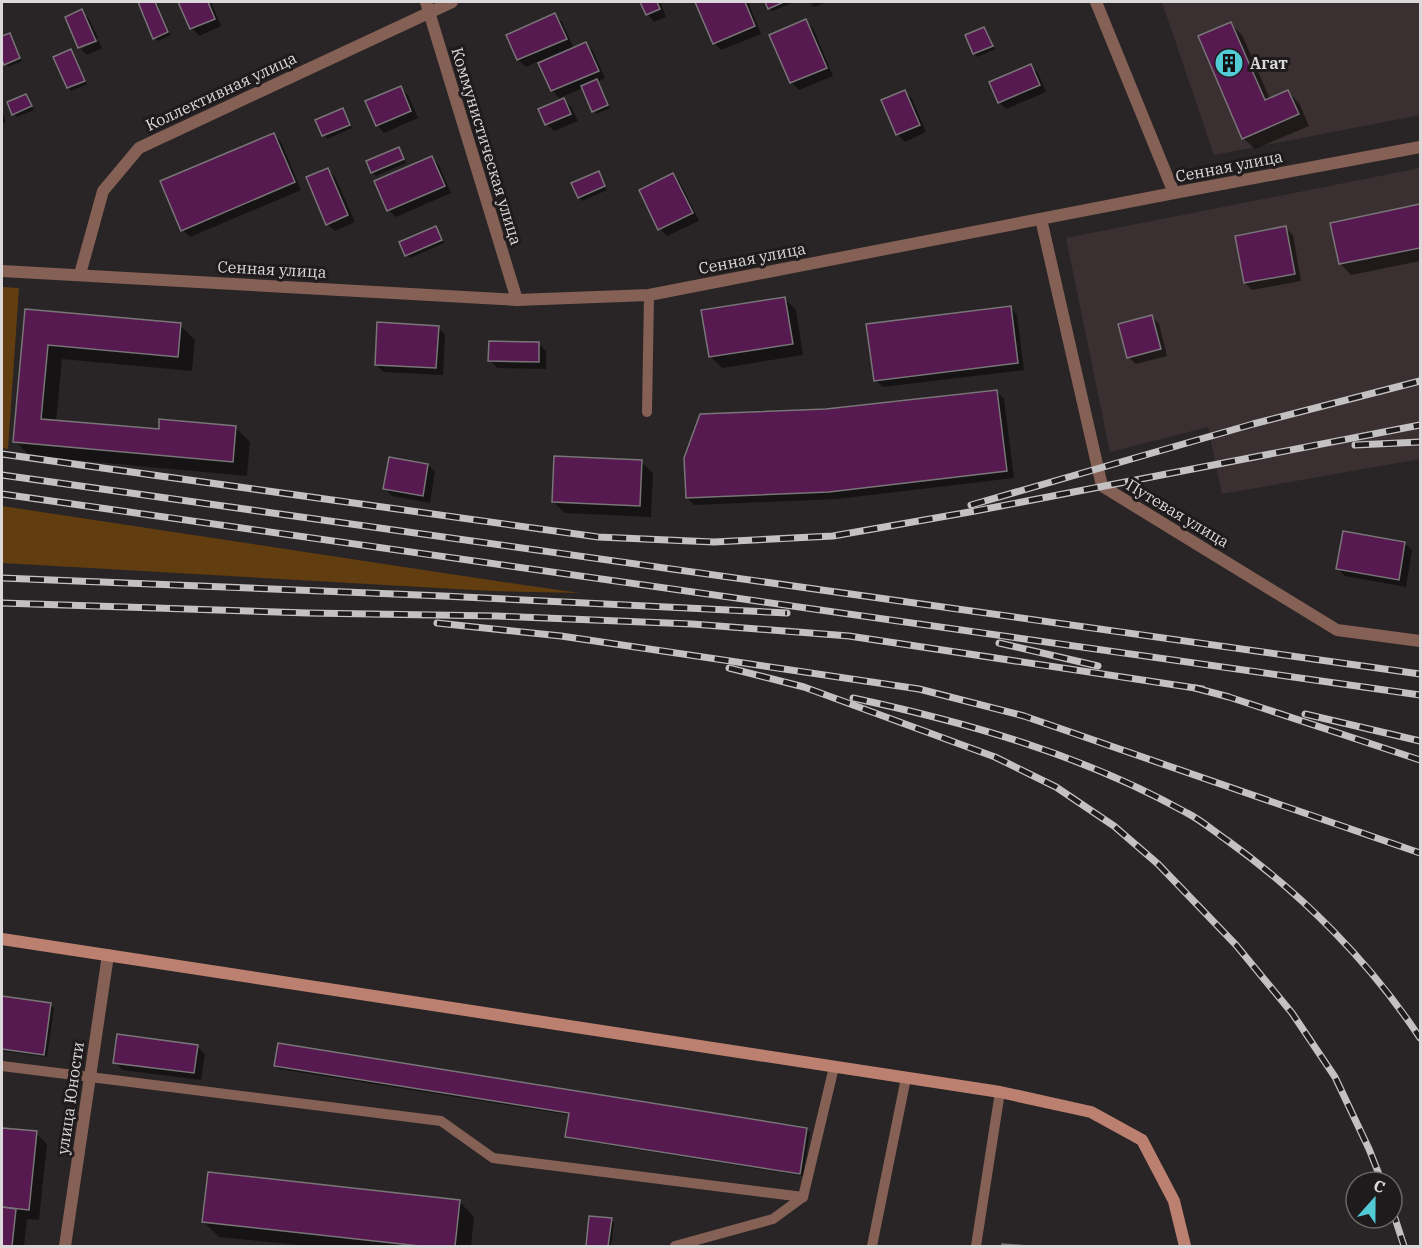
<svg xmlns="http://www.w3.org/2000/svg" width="1422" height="1248" font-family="'IBM Plex Serif',serif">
<rect width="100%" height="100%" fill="#292526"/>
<g fill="#3a3032">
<path d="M1162 2H1420V115L1214 155Z"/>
<path d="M1420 168V459L1222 494 1208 427 1110 452 1066 238Z"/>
</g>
<g fill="#613d0f">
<path d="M2 287 19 288 8 449 2 448Z"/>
<path d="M2 506 524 585 580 593 491 591 2 563Z"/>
</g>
<g fill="#0007">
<path d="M143 2H156L171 35 158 41 155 38 140 3Z"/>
<path d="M180 2H211L221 26 199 36 192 28Z"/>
<path d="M641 2H660L666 17 654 22 647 14Z"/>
<path d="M697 2H748L761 34 721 50 714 43Z"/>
<path d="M766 2H794L772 11Z"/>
<path d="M810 2H826L814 7Z"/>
<path d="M82 11 89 19 98 38 80 46V49L79 47Z"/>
<path d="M555 15 562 22 574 49 586 44 593 51 605 78 597 82 610 108 596 114 583 88 559 98 552 90 539 61 526 67 518 60 508 35Z"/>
<path d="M805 21 813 28 833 76 799 90 792 83 771 35Z"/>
<path d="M1231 24 1242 35 1270 99 1287 91 1299 103 1309 126 1255 149 1243 138Z"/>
<path d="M984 29 995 49 977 57 974 53Z"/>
<path d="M9 35 22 61 8 67 2 56V38Z"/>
<path d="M99 41 102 48 87 55 81 49Z"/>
<path d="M71 51 74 54 87 84 71 91 55 58Z"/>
<path d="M1031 66 1038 73 1046 92 1006 109 999 102Z"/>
<path d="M400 88 408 95 418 118 384 133 377 125Z"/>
<path d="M904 92 912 99 926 132 905 142 897 134Z"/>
<path d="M26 95 34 110 17 117 14 114Z"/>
<path d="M564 100 571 107 578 121 554 131 546 124Z"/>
<path d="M343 110 352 128 327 139 317 121Z"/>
<path d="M2 111 6 122 2 124Z"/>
<path d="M273 134 281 142 301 190 190 237 183 230Z"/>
<path d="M398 148 406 163 376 176 373 172Z"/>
<path d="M432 157 439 165 451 193 396 217 388 210Z"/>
<path d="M328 170 335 177 355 222 335 231 327 224Z"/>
<path d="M598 173 607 190 582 201 579 197Z"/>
<path d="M673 175 680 182 699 221 667 236 660 229Z"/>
<path d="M1420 206V261L1351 275 1340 263 1332 224Z"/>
<path d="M436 228 444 243 410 258 406 255Z"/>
<path d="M1285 228 1293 235 1301 281 1252 290 1245 283Z"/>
<path d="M785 299 796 310 803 355 722 368 710 356Z"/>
<path d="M1010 307 1017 315 1024 370 883 387 875 380Z"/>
<path d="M26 311 180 325 195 340 192 371 62 359 56 422 160 431 235 427 250 442 247 476 30 456 15 441Z"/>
<path d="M1152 317 1159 324 1167 356 1136 364 1128 357Z"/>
<path d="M438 327 445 335 443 375 383 372 376 364Z"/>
<path d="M539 344 546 351V369L497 368 490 360Z"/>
<path d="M997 392 1004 399 1014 478 837 499 694 505 687 498Z"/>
<path d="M641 462 653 473 651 517 565 513 553 502Z"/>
<path d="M428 465 435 472 430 503 392 496 385 489Z"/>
<path d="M1404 543 1412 550 1406 587 1345 576 1338 569Z"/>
<path d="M2 998 50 1005 54 1008 47 1057 2 1051Z"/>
<path d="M197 1046 205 1054 201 1080 122 1070 115 1062Z"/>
<path d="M276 1065 806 1129 810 1132 803 1176 570 1139 567 1136 570 1115 279 1069Z"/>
<path d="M2 1129 36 1133 47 1144 39 1220 27 1219 24 1246H2Z"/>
<path d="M459 1201 474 1217 471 1246H307L219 1237 204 1222Z"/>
<path d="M591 1218 611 1220 614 1223 611 1246H587Z"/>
</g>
<g fill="#561950" stroke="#787577" stroke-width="1.5">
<path d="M138 2H155L168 32 153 39Z"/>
<path d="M178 2H208L215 19 190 29Z"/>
<path d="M640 2H657L660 9 646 15Z"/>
<path d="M695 2H745L755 26 713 44Z"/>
<path d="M765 2H784L768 9Z"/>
<path d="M82 9 96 41 78 48 65 17Z"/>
<path d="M555 13 567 39 517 60 506 35Z"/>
<path d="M806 19 827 68 790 83 769 35Z"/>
<path d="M1231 22 1265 100 1288 90 1299 114 1242 139 1198 36Z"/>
<path d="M984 27 993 46 973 54 965 35Z"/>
<path d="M10 33 20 58 4 65 2 60V36Z"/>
<path d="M586 42 599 71 551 91 538 63Z"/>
<path d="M71 49 85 81 67 88 53 57Z"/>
<path d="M1031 64 1040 85 998 103 989 82Z"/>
<path d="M597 79 608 105 592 112 581 86Z"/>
<path d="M401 86 411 111 376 126 365 101Z"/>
<path d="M905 90 920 125 896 135 881 100Z"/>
<path d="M26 94 32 106 12 115 7 102Z"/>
<path d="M564 98 571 114 545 125 538 109Z"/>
<path d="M343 108 350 125 322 136 315 120Z"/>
<path d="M274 133 295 182 181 231 160 181Z"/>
<path d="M399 147 404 159 371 173 366 161Z"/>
<path d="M432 156 445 186 387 211 374 181Z"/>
<path d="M328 168 348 215 326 225 306 177Z"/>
<path d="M599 171 605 186 578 198 571 183Z"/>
<path d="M673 173 693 213 658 230 639 190Z"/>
<path d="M1420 204V248L1339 264 1330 223Z"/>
<path d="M436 226 442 240 405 256 399 242Z"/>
<path d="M1286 226 1295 274 1244 283 1235 236Z"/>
<path d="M785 297 793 344 709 357 701 310Z"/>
<path d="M1011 306 1018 363 874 381 866 324Z"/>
<path d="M25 309 181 323 178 357 48 345 41 419 159 429V419L236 426 233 462 13 442Z"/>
<path d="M1152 315 1161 349 1127 358 1118 324Z"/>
<path d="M377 322 439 326 436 368 375 365Z"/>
<path d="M489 341 539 342V362L488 361Z"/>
<path d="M997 390 1007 471 829 492 686 498 684 458 700 414 826 409Z"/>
<path d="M554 456 642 460 640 506 552 502Z"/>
<path d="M389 457 428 464 423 496 383 489Z"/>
<path d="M1343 531 1405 542 1399 580 1336 569Z"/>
<path d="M2 996 51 1003 44 1055 2 1049Z"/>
<path d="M117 1034 198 1045 194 1073 113 1063Z"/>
<path d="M278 1043 807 1128 800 1174 565 1137 569 1113 274 1066Z"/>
<path d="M2 1128 37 1131 29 1210 2 1207Z"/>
<path d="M208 1172 460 1200 455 1246H420L202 1222Z"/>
<path d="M2 1207 16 1209 12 1246H2Z"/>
<path d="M589 1216 612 1218 608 1246H586Z"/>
<path d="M1002 1244 1028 1246H1002Z"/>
</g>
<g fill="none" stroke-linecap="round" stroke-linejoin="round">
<g stroke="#856055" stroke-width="10">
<path d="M647 412 649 295"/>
<path d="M2 1066 441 1121 493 1158 803 1197 834 1067"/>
<path d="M675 1246 773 1219 803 1197"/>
<path d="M872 1246 906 1078"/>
<path d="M976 1246 1000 1092"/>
</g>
<g stroke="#856055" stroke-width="12">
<path d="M426 2 517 300"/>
<path d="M1174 193 1420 147"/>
<path d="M1041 219 1102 486 1337 630 1420 641"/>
<path d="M80 274 103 191 139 148 452 2"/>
<path d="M65 1246 108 955"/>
</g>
<path stroke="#856055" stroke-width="12" d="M2 271 517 300 649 295 1174 193 1096 2"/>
<path stroke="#bb806f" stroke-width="12" d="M2 939 1000 1092 1091 1112 1142 1140 1174 1201 1185 1246"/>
<g stroke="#c3c1c1" stroke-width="7">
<g id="rail">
<path d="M1355 445 1420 442"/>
<path d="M2 454 598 537 714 542 833 536 975 511 1420 425"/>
<path d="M2 475 1420 674"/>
<path d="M2 494 1420 695"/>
<path d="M971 505 1253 424 1420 381"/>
<path d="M2 578 443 596 787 613"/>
<path d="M2 603 308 613 496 616 692 624 849 636 1202 689"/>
<path d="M437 623 561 636 919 689 1024 716 1420 853"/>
<path d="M999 643 1098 666"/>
<path d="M729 668 804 687 995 757 1056 787 1114 826 1158 864 1236 945 1292 1013 1335 1077 1369 1149 1382 1182"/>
<path d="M1195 688 1229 697 1420 760"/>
<path d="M853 698C969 723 1083 755 1187 813 1201 820 1215 832 1228 841 1302 894 1370 962 1420 1038"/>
<path d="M1305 714 1420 741"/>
<path d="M1392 1209 1404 1246"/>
</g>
</g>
<use href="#rail" stroke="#1f1b1c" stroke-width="4.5" stroke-dasharray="14" stroke-linecap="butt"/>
</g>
<defs>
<g id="building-disc" transform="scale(1.5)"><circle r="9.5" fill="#52cbd7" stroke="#1f1b1c"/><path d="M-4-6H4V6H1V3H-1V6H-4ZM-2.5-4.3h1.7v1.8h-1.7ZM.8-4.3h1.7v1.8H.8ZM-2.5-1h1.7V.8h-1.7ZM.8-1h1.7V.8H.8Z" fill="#111"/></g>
</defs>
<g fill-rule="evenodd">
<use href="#building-disc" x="1229" y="63"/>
</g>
<g text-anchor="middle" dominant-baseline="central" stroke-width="6" stroke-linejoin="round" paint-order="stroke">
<g font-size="16" font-weight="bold" fill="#dad8d8" stroke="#1f1b1c" text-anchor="start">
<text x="1250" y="63">Агат</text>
</g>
<g font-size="16" fill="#dad8d8" stroke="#1f1b1c">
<text transform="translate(221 91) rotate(-25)">Коллективная улица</text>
<text transform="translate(487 146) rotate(73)">Коммунистическая улица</text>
<text transform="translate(1229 166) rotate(-11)">Сенная улица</text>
<text transform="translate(752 258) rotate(-11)">Сенная улица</text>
<text transform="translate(272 269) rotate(3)">Сенная улица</text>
<text transform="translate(1178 513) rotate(31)">Путевая улица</text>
<text transform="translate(70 1098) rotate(-82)">улица Юности</text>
</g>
</g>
<rect width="1422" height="1248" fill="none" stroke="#dad8d8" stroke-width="6"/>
<g transform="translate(1374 1200) rotate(21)"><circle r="28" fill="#1f1b1c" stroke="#6a6767" stroke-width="1.5"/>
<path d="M0-4.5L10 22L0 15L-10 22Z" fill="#52cbd7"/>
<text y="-9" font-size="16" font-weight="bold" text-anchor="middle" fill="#dad8d8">С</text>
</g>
</svg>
